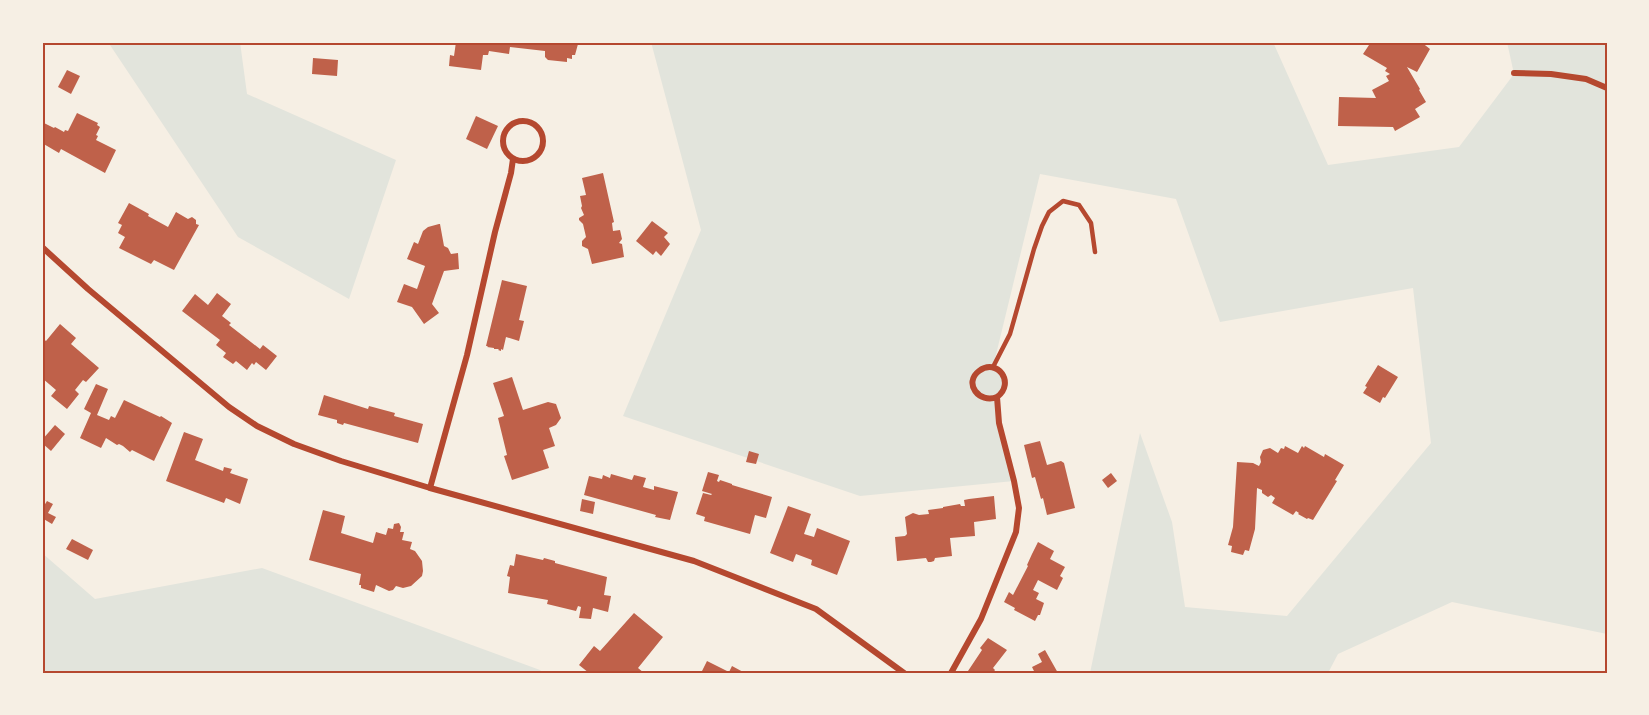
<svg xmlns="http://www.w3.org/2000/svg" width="1649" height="715" font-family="'Fira Sans Condensed',sans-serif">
<rect width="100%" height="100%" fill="#f6efe4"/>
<g fill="#e2e4dc">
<path d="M108 42H240L247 94 396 160 349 299 238 237Z"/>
<path d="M651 42H1273L1328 165 1459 147 1514 74 1507 42H1607V634L1452 602 1338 654 1328 673H1090L1140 433 1172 522 1185 607 1287 616 1431 443 1413 288 1220 322 1176 199 1040 174 993 367 1006 381 997 397 999 422 1014 481 860 496 623 416 701 230Z"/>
<path d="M42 553 95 599 262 568 540 670 543 673H42Z"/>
</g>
<g fill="#bf614a">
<path d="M456 42H576L578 44 575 55H572V59L567 58V62L548 60 545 57V51L510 47 509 54 489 51 488 55H483L481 70 449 66 450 55 454 56Z"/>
<path d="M1364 42H1421L1430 49 1417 72 1407 67 1420 89 1419 90 1426 102 1415 109 1420 117 1395 131 1393 127 1338 126 1339 97 1376 98 1372 90 1389 81 1386 76 1390 74 1385 71 1387 68 1363 54 1369 45Z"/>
<path d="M313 58 338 60 337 76 312 74Z"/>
<path d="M67 70 80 76 71 94 58 87Z"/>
<path d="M77 113 98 123 97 125 100 127 96 135 98 136 96 140 116 150 105 173 61 149 59 153 42 143V122L54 128 55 127 64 132 65 130 68 131Z"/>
<path d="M476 116 498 126 487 149 466 139Z"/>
<path d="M603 173 614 222 612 223 613 231 620 230 622 239 619 243 622 244 624 257 592 264 588 249 582 246V241L586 237 583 224 579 220V218L584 215 581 208 582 206 580 196 586 195 582 178Z"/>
<path d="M129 203 149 214 148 216 168 227 176 212 188 219 192 217 196 220V224L199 225 174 270 154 260 151 264 119 248 125 237 118 233 122 225 118 223Z"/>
<path d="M652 221 668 233 664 237 670 244 661 256 656 251 653 255 636 241Z"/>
<path d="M439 224H440L444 246 448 248 451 254 458 253 459 269 444 271 432 304 439 313 424 324 412 307 397 302 404 284 417 289 425 266 407 259 414 242 418 244 423 231 428 227Z"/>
<path d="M502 280 527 286 519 320 524 321 519 341 506 337 503 350 501 349V351L498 350 499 349H494V348L487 347 488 346H486Z"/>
<path d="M217 293 231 304 222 316 231 323 229 325 260 349 263 345 277 356 266 370 256 362 254 365 252 363 247 370 236 361 233 364 223 357 226 353 216 345 220 340 182 311 195 294 208 305Z"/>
<path d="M60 324 76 338 71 344 99 368 86 382 83 380 75 390 79 394 67 409 51 396 56 390 42 378V338L46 341Z"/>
<path d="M1378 365 1398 377 1385 398 1383 397 1380 403 1363 393 1367 387 1365 386Z"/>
<path d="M512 377 523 410 548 402 556 404 561 418 556 425 549 428 555 446 543 450 549 468 512 480 504 456 507 455 498 418 504 416 493 383Z"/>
<path d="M96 384 108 389 97 415 109 420 111 416 115 418 124 400 160 417 161 416 172 423 154 461 132 450 130 452 123 446 119 444 117 445 106 438 101 448 80 438 91 413 84 409Z"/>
<path d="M324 395 368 409 369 406 395 413 394 416 423 424 418 443 344 423 343 425 337 423V420L318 415Z"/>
<path d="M55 425 65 434 51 451 42 443V440Z"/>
<path d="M184 432 203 439 195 460 223 471 224 467 232 469 230 473 248 479 240 504 226 498 224 503 166 481Z"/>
<path d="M1040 441 1047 465 1061 461 1064 463 1075 508 1047 515 1043 498 1041 499 1035 477 1032 478 1024 445Z"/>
<path d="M1285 446 1298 453 1302 446 1304 448 1305 446 1324 457 1325 454 1344 465 1335 480 1337 481 1313 520 1308 518 1307 519 1298 514 1299 513 1296 511 1293 515 1272 503 1275 498 1271 495 1268 497 1262 493V490L1257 488 1255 529 1249 551 1245 550 1243 555 1231 552 1232 546 1228 545 1233 527 1237 462 1253 463 1259 466 1261 462 1260 457 1263 450 1270 448 1278 453 1281 448 1284 449Z"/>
<path d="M749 451 759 454 756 464 746 462Z"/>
<path d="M708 472 719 475 717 481 719 482 720 480 732 484V485L772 497 766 518 755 515 750 534 704 521 705 517 696 514 703 493 711 495 712 494 702 491Z"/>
<path d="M1111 473 1117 481 1108 488 1102 480Z"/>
<path d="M611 474 632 480 634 475 646 478 643 487 654 490V486L678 492 670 520 655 517 656 515 584 495 589 476 602 479 603 475 610 478Z"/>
<path d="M994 496 996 519 974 522 975 536 950 538 952 556 935 558 934 561 931 562H928L926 558 897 561 895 537 905 536 907 534 905 517 913 513 919 515 929 514 928 510 943 508V507L960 504 961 506H965L964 500 969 499Z"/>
<path d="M582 499 595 502 593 514 580 511Z"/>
<path d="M47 501 53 504 48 513 56 517 52 524 42 518V509Z"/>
<path d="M788 506 811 514 804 534 814 537 817 528 850 541 837 575 811 565 812 560 796 554 793 562 770 553Z"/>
<path d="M323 510 345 516 341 533 373 543 376 532 386 535 388 528 393 529 394 524 399 523 401 527 400 532H404L402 540 412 542 410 549 415 551 422 561 423 571 422 576 411 586 403 588 396 586 393 590 389 591 376 585 374 592 361 588V585H359L361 574 309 560Z"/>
<path d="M72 539 93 550 88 560 66 549Z"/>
<path d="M1038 542 1054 551 1050 559 1065 567 1060 576 1063 578 1057 590 1038 580 1033 590 1039 593 1036 599 1044 603 1040 615H1038L1035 621 1014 610 1015 608 1004 602 1009 592 1013 595 1028 566 1027 565 1032 554Z"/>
<path d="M516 554 543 560 544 558 555 561V563L607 577 604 595 611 596 608 612 593 608 591 619 579 618 581 607 578 606 576 611 547 604 548 600 508 593 510 577 507 576 510 565 514 566Z"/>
<path d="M634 613 663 637 638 668 644 673H589L579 665 594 646 600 651Z"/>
<path d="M988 638 1007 650 993 668 995 670 993 673H970L968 671 982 650 980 648Z"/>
<path d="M1045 650 1058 673H1035L1032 667 1042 662 1038 654Z"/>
<path d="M707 661 729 672 732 666 745 673H701Z"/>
</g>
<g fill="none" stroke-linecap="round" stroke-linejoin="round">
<path stroke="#b5482f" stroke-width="4.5" d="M993 367 1010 334 1034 249 1042 226 1049 212 1063 201 1079 205 1091 223 1095 252"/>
<g stroke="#b5482f" stroke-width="6">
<path d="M1514 73 1551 74 1586 79 1607 88"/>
<circle cx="523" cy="141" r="20"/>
<path d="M42 247 88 289 229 407 257 426 294 444 341 461 430 488 694 561 816 609 904 673"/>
<path d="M430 488 467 355 495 232 511 173 513 159"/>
<path d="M951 673 981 619 1016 532 1019 508 1014 481 999 423 997 397C1016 383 997 357 979 371 963 383 979 404 997 397"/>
</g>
</g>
<rect width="1649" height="715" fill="none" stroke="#f6efe4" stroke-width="87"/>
<rect x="44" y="44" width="1562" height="628" fill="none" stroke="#b5482f" stroke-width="2"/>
</svg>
